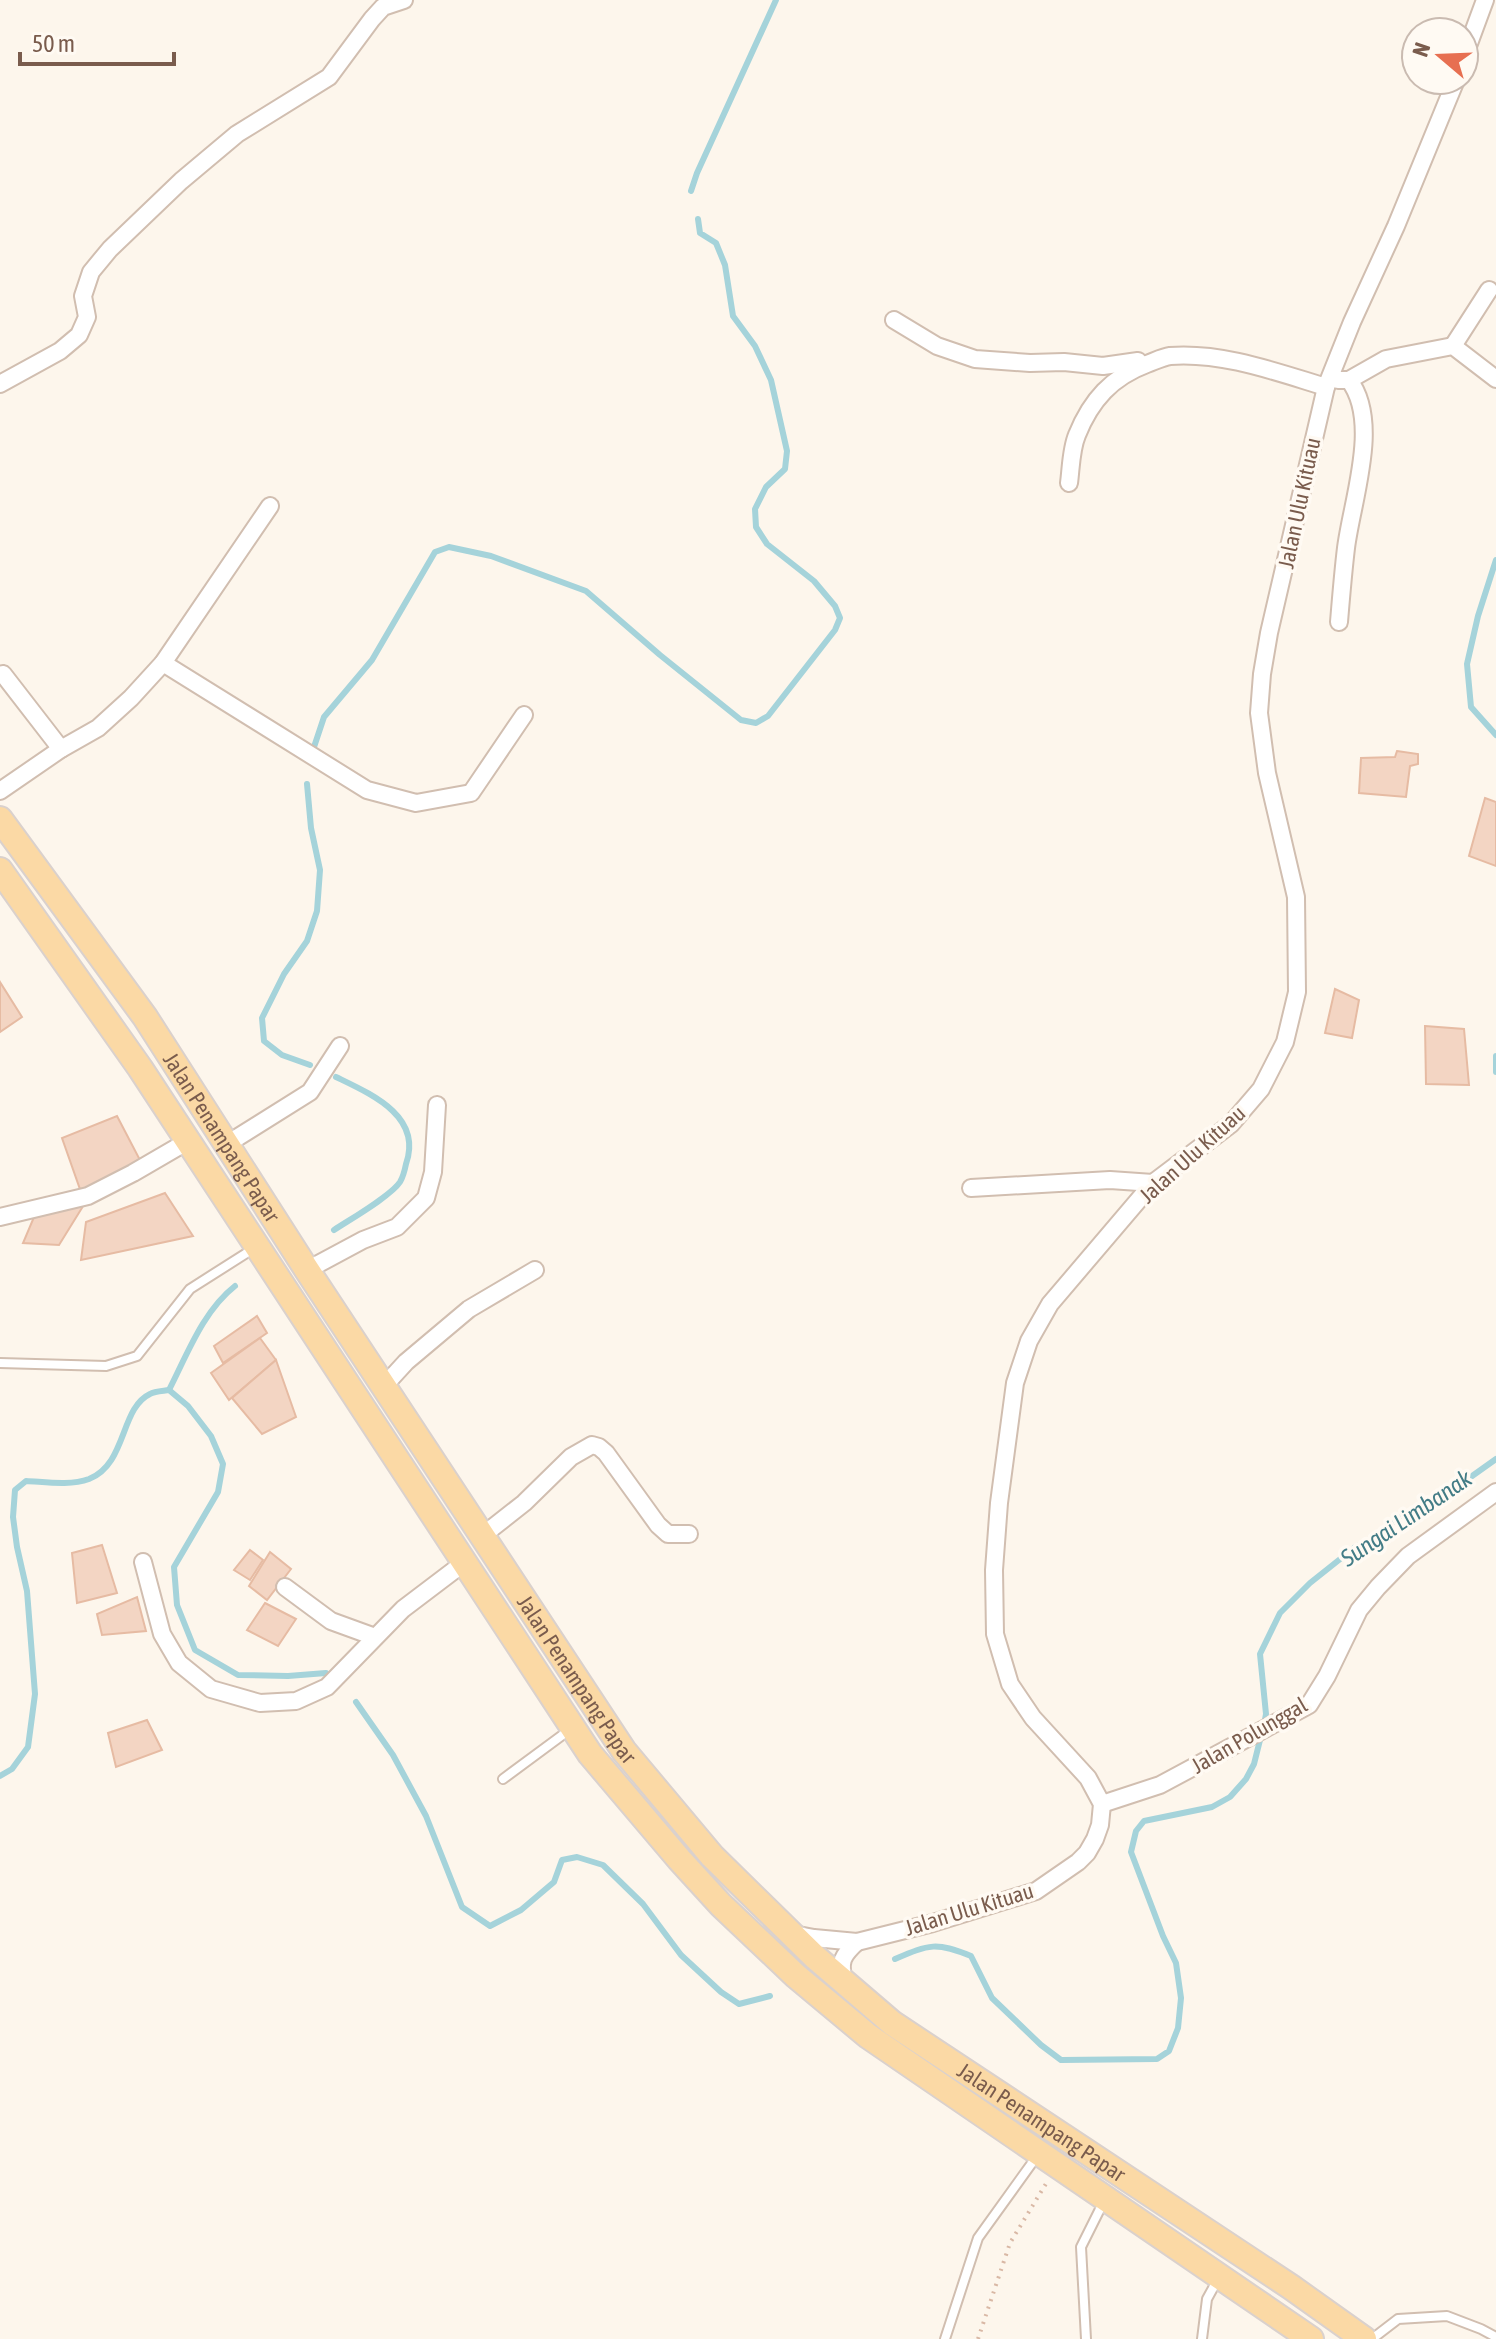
<svg xmlns="http://www.w3.org/2000/svg" width="1496" height="2339" font-family="'Asap Condensed',sans-serif">
<rect width="100%" height="100%" fill="#fdf6ec"/>
<g fill="none" stroke-linecap="round" stroke-linejoin="round">
<g stroke="#a5d3da" stroke-width="6">
<path d="M691 191 697 173 776 0"/>
<path d="M1496 560 1478 616 1467 664 1471 707 1496 735"/>
<path d="M314 747 324 717 372 660 435 552 449 547 491 556 586 591 660 655 741 720 756 723 768 716 835 630 840 618 835 606 814 581 767 544 756 527 755 509 766 487 785 469 787 451 771 380 755 346 733 316 725 265 716 243 700 233 698 219"/>
<path d="M307 784 311 828 320 870 317 911 307 941 284 974 262 1018 264 1041 282 1055 310 1065"/>
<path d="M1496 1056V1072"/>
<path d="M334 1230C349 1220 391 1196 400 1182 403 1177 405 1169 406 1164 423 1116 371 1094 336 1077"/>
<path d="M169 1390C187 1355 203 1311 235 1286"/>
<path d="M356 1702 393 1755 426 1816 462 1907 490 1926 521 1910 554 1882 562 1860 577 1857 603 1865 643 1904 681 1955 721 1992 739 2004 770 1996"/>
<path d="M1264 1725 1266 1714 1260 1654 1280 1613 1310 1583 1354 1548 1377 1536 1403 1515 1444 1496 1496 1459"/>
<path d="M0 1776 12 1769 28 1747 35 1694 27 1591 17 1547 13 1517 15 1490 26 1481C46 1482 70 1486 89 1479 127 1464 120 1408 150 1394 155 1391 164 1391 169 1390L188 1406 211 1436 223 1464 218 1492 174 1567 177 1605 195 1650 238 1675 288 1676 326 1673"/>
<path d="M895 1959C930 1944 936 1942 971 1956L992 1998 1041 2045 1061 2060 1157 2059 1169 2051 1178 2028 1181 1998 1176 1963 1163 1936 1131 1852 1136 1831 1144 1821 1212 1807 1230 1797 1246 1779 1254 1764 1261 1736"/>
</g>
</g>
<g fill="#f3d5c3" stroke="#e6bba3" stroke-width="2">
<path d="M1397 751 1418 754V764L1410 766 1406 797 1359 793 1361 758 1395 757Z"/>
<path d="M1485 798 1496 802V866L1469 856Z"/>
<path d="M0 982 22 1017 0 1032Z"/>
<path d="M1335 989 1359 1000 1352 1038 1325 1033Z"/>
<path d="M1425 1026 1464 1029 1469 1085 1426 1084Z"/>
<path d="M117 1116 141 1162 81 1192 62 1138Z"/>
<path d="M165 1193 193 1236 81 1260 86 1222Z"/>
<path d="M85 1203 59 1245 23 1243 37 1210Z"/>
<path d="M257 1316 267 1333 223 1363 214 1346Z"/>
<path d="M260 1338 276 1360 229 1400 211 1373Z"/>
<path d="M276 1360 296 1417 262 1434 232 1398Z"/>
<path d="M102 1545 117 1593 77 1603 72 1553Z"/>
<path d="M250 1550 263 1560 250 1580 234 1570Z"/>
<path d="M270 1552 291 1569 267 1600 249 1586Z"/>
<path d="M137 1597 146 1631 102 1635 97 1614Z"/>
<path d="M265 1603 296 1619 278 1646 247 1630Z"/>
<path d="M147 1720 162 1750 116 1767 108 1733Z"/>
</g>
<g fill="none" stroke-linecap="round" stroke-linejoin="round">
<g stroke="#d1beb0" stroke-width="12">
<g id="lane">
<path d="M0 1363 106 1366 137 1356 190 1289 256 1247"/>
<path d="M503 1779 572 1728"/>
<path d="M945 2339 978 2238 1037 2156"/>
<path d="M1086 2339 1081 2247 1104 2201"/>
<path d="M1202 2339 1207 2299 1218 2279"/>
<path d="M1372 2339 1398 2319 1447 2316 1481 2329 1496 2337"/>
</g>
</g>
<g stroke="#d1beb0" stroke-width="20">
<g id="street">
<path d="M1464 57 1485 0"/>
<path d="M894 320 937 346 975 359 1030 363 1064 362 1103 366 1138 361"/>
<path d="M1453 346 1489 290"/>
<path d="M1338 380H1349L1386 359 1453 346 1496 379"/>
<path d="M0 384 60 351 79 335 87 317 83 296 91 272 110 249 181 181 237 134 329 77 372 19 383 7 404 0"/>
<path d="M1069 483C1071 468 1071 449 1077 435 1091 400 1112 377 1147 364 1155 361 1163 357 1170 356 1223 352 1276 372 1326 387"/>
<path d="M1339 622C1341 598 1343 573 1346 548 1352 500 1381 422 1349 380"/>
<path d="M163 663 367 790 416 803 471 793 524 715"/>
<path d="M3 674 61 749"/>
<path d="M0 791 61 749 98 728 131 698 163 663 270 506"/>
<path d="M227 1144 310 1092 340 1046"/>
<path d="M971 1188 1110 1180 1153 1183"/>
<path d="M0 1217 88 1196 133 1173 188 1141"/>
<path d="M307 1270 363 1240 397 1227 426 1198 433 1172 437 1105"/>
<path d="M384 1386 406 1362 469 1309 535 1270"/>
<path d="M482 1536 524 1503 571 1457 592 1445 599 1447 606 1453 658 1525 668 1534H689"/>
<path d="M143 1562 162 1634 179 1663 211 1689 260 1703 296 1701 327 1687 403 1609 465 1562"/>
<path d="M285 1587 331 1621 375 1637"/>
<path d="M1102 1804 1160 1785 1309 1705 1327 1676 1359 1610 1378 1587 1408 1556 1496 1492"/>
<path d="M793 1934 814 1938 857 1942 933 1923 1036 1891 1078 1862 1087 1853 1095 1839 1100 1825 1102 1804 1088 1778 1033 1718 1010 1684 995 1634 994 1570 999 1503 1015 1383 1029 1341 1050 1304 1153 1183 1231 1124 1261 1089 1285 1042 1297 992 1296 897 1267 773 1259 713 1262 674 1269 633 1326 387 1352 322 1396 226 1456 80"/>
<path d="M844 1982C839 1961 842 1956 857 1942"/>
</g>
</g>
<g stroke="#dad1cd" stroke-width="28">
<g id="primary">
<path id="s1" d="M0 819 145 1017 307 1270 624 1751 712 1856 815 1957 892 2023 1291 2287 1364 2339"/>
<path d="M0 870 140 1068 590 1754 679 1859 721 1905 796 1976 868 2036 1311 2339"/>
</g>
</g>
<path stroke="#d9b8a5" stroke-width="4" stroke-dasharray="2 6" stroke-linecap="butt" d="M978 2339 1010 2243 1047 2182"/>
<use href="#lane" stroke="#fff" stroke-width="8"/>
<use href="#street" stroke="#fff" stroke-width="16"/>
<use href="#primary" stroke="#fbd9a5" stroke-width="24"/>
</g>
<g text-anchor="middle" dominant-baseline="central" stroke-width="7" stroke-linejoin="round" paint-order="stroke">
<g font-size="22" fill="#7a5c4d" stroke="#fffaf3">
<text transform="translate(1299 503) rotate(-78)">Jalan Ulu Kituau</text>
<text stroke="none"><textPath href="#s1" startOffset="388">Jalan Penampang Papar</textPath></text>
<text transform="translate(1192 1154) rotate(-42)">Jalan Ulu Kituau</text>
<text stroke="none"><textPath href="#s1" startOffset="1036">Jalan Penampang Papar</textPath></text>
<text transform="translate(1249 1735) rotate(-30)">Jalan Polunggal</text>
<text transform="translate(969 1909) rotate(-17)">Jalan Ulu Kituau</text>
<text stroke="none"><textPath href="#s1" startOffset="1684">Jalan Penampang Papar</textPath></text>
</g>
<g font-size="24" font-style="italic" fill="#437c86" stroke="#fffaf3">
<text transform="translate(1406 1518) rotate(-34)">Sungai Limbanak</text>
</g>
</g>
<g transform="translate(1440 56) rotate(289)"><circle r="38" fill="#fffaf3" stroke="#cabbb1" stroke-width="2"/>
<path d="M0-6L14 30L0 20L-14 30Z" fill="#e76f51"/>
<text y="-12" font-size="22" font-weight="bold" text-anchor="middle" fill="#7a5c4d">N</text>
</g>
<path d="M20 52v12h154v-12" fill="none" stroke="#7a5c4d" stroke-width="4"/>
<text x="32" y="52" font-size="24" fill="#7a5c4d" stroke="#fffaf3" stroke-width="6" paint-order="stroke">50 m</text>
</svg>
